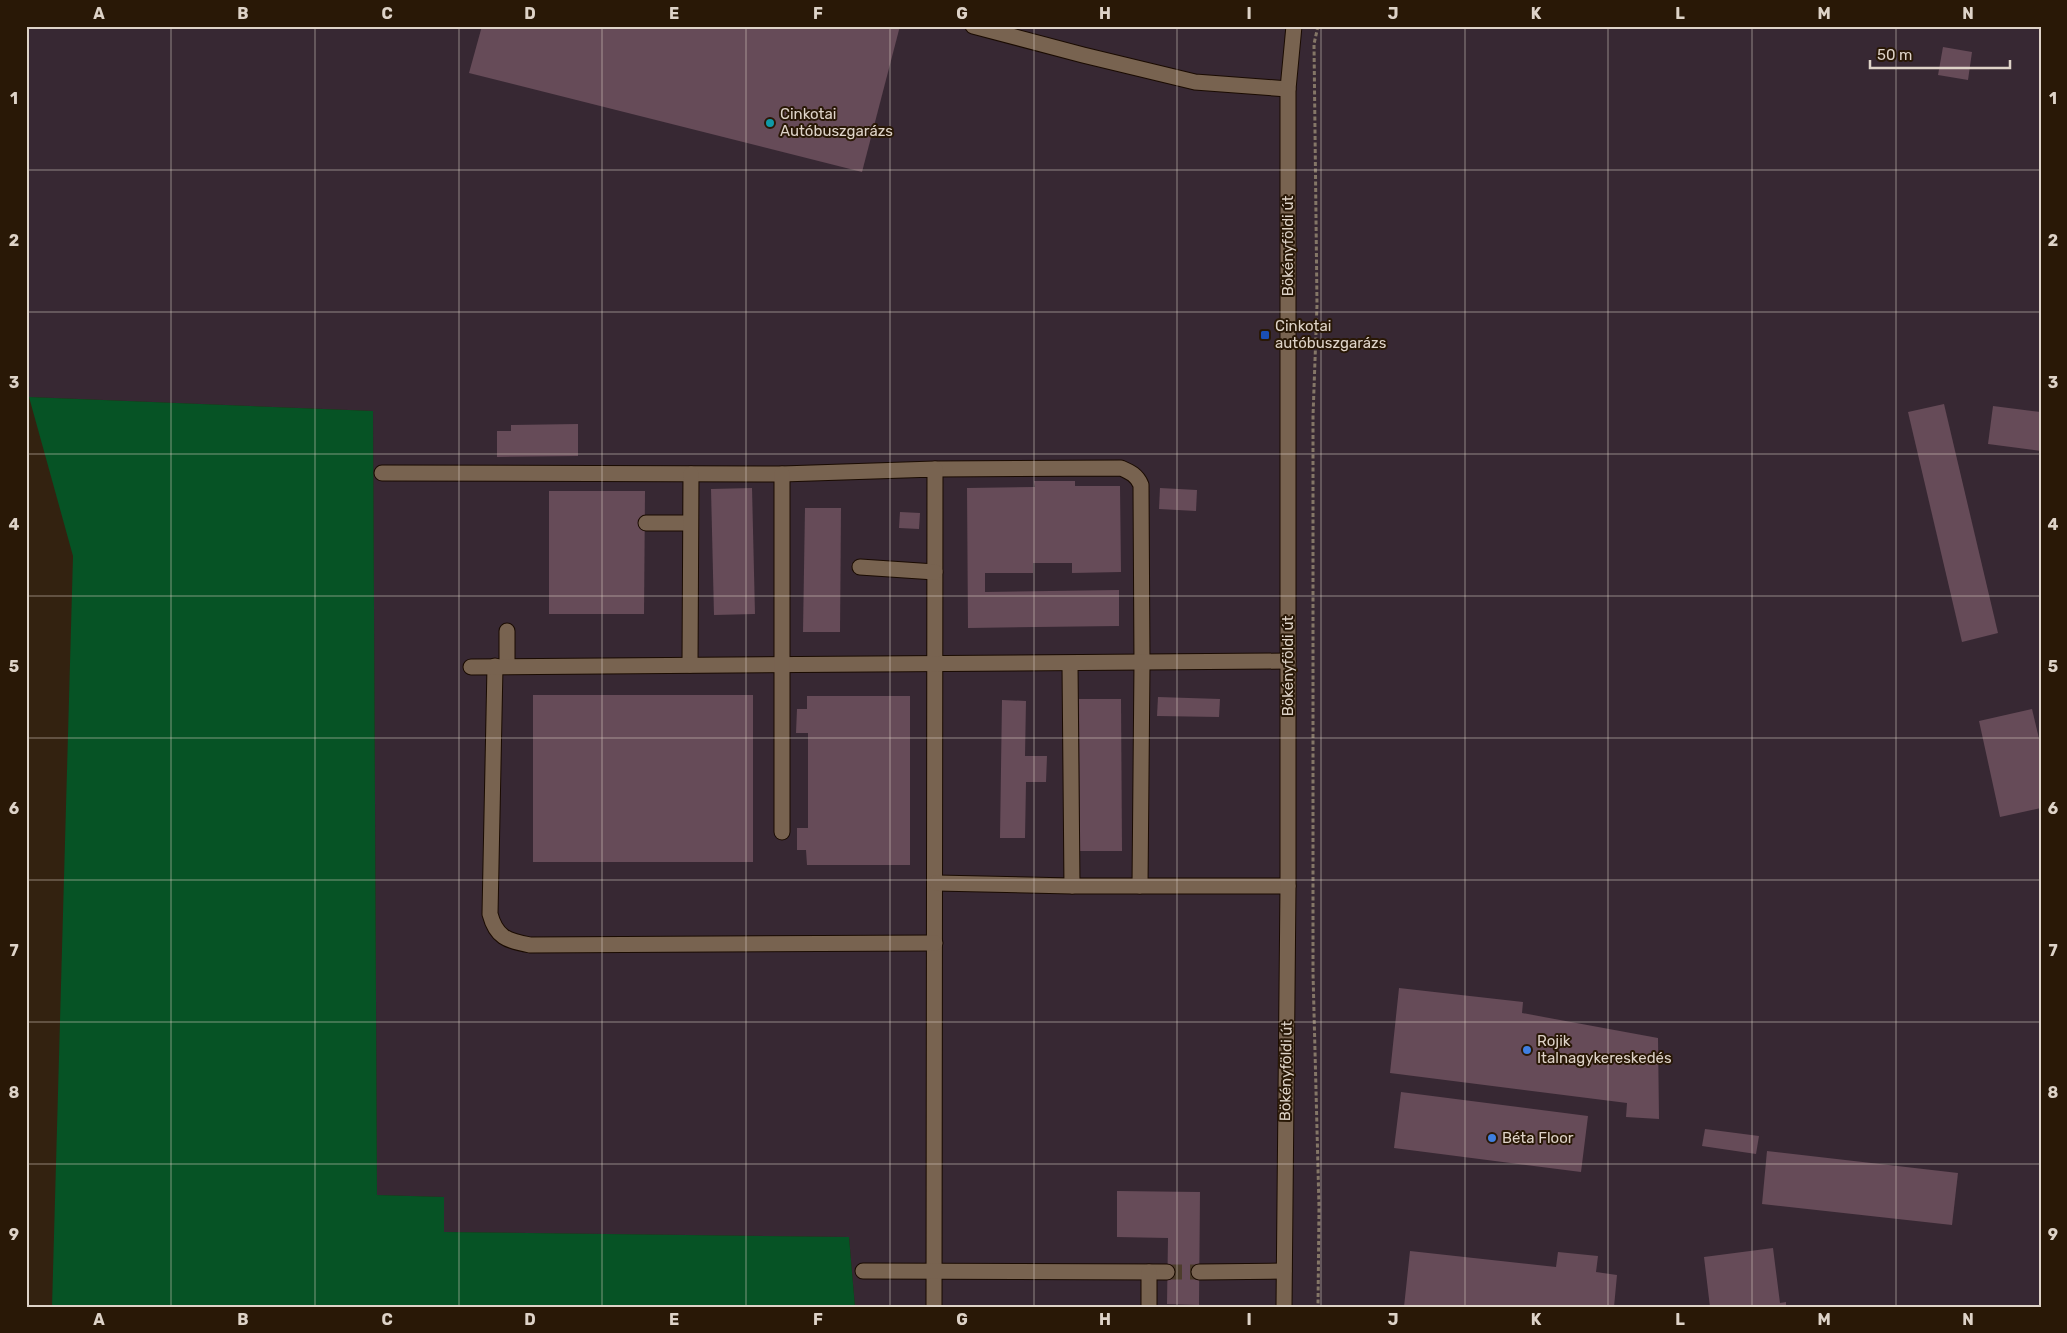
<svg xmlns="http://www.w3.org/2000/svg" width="2067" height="1333" font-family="Rubik,sans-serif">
<rect width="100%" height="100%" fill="#332210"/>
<path fill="#372833" d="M26 26H2041V1307H855L849 1237 444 1232V1197L377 1195 373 411 29 397 26 252Z"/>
<path fill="#065325" d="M29 397 373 411 377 1195 444 1197V1232L849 1237 855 1307H52L73 556Z"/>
<g fill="#664b58">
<path d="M482 26H900L862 172 469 73Z"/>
<path d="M1943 47 1972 52 1968 80 1938 75Z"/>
<path d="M1944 404 1998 633 1962 642 1908 412Z"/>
<path d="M1993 406 2041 412V451L1988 444Z"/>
<path d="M578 424V456L497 457V431H511V425Z"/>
<path d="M1034 481H1075V486H1120L1121 572 1072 573V563H1033V573H985V592L1119 590V626L968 628 967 488 1035 487Z"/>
<path d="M752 488 755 614 714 615 711 489Z"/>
<path d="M1160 488 1197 490 1196 511 1159 509Z"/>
<path d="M549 491H645L644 614H549Z"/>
<path d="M805 508H841L840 632H803Z"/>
<path d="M900 512 920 513 919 529 899 528Z"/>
<rect x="533" y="695" width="220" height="167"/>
<path d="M807 696H910V865H807L806 850H797V828H808V733H796L797 709H807Z"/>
<path d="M1158 697 1220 699 1219 717 1157 716Z"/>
<path d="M1079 699H1121L1122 851H1080Z"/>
<path d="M1002 700 1026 701 1025 756H1047L1046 782H1026L1025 838H1000Z"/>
<path d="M2032 709 2041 747V808L2000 817 1979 721Z"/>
<path d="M1399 988 1523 1002 1522 1013 1658 1038 1659 1119 1626 1117 1627 1103 1390 1073Z"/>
<path d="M1401 1092 1588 1116 1581 1172 1394 1148Z"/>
<path d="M1705 1129 1759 1136 1756 1154 1702 1146Z"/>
<path d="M1767 1151 1958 1173 1952 1225 1762 1204Z"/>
<path d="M1117 1191 1200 1192 1199 1305 1167 1304 1168 1238 1117 1237Z"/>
<path d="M1773 1248 1780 1303 1786 1302V1307H1710L1704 1257Z"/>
<path d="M1410 1251 1556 1267 1558 1252 1598 1256 1596 1272 1617 1275 1614 1307H1404Z"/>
</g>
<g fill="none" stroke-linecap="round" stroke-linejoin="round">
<path stroke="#4d3d2c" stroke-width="15" stroke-dasharray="15 8" stroke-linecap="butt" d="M1167 1272H1199"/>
<g stroke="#1a0b00" stroke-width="17">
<g id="minor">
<path d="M973 26 1083 55 1195 82 1288 89"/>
<path d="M935 469 1121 468C1130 472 1137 475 1141 485L1142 664 1140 886"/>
<path d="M382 473 782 474 935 469 934 1307"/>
<path d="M646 523H690"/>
<path d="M860 567 935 572"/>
<path d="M507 631V666"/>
<path d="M1070 664 1072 886"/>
<path d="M690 665 691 474"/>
<path d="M495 666 490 914C496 937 507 941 530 945L935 943"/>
<path d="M471 667 1288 661"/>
<path d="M782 832V474"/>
<path d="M936 883 1072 886H1288"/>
<path d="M863 1271 1167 1272"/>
<path d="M1149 1272V1307"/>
<path d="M1199 1272 1284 1271"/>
<path d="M1284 1307 1288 886V89L1294 26"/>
</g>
</g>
<path stroke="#847667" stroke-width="3" stroke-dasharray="4 2.5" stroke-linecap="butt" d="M1318 26 1314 44 1317 305 1313 416V973L1319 1207 1318 1307"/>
<use href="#minor" stroke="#786350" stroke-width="15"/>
</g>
<path fill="none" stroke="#ded3c8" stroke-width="1" stroke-opacity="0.55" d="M171 26V1307M315 26V1307M459 26V1307M602 26V1307M746 26V1307M890 26V1307M1034 26V1307M1177 26V1307M1321 26V1307M1465 26V1307M1608 26V1307M1752 26V1307M1896 26V1307M26 170H2041M26 312H2041M26 454H2041M26 596H2041M26 738H2041M26 880H2041M26 1022H2041M26 1164H2041"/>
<circle fill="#0f9aa8" stroke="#291806" stroke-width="2" cx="770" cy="123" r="5"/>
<rect fill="#1a4fb4" stroke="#291806" stroke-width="2" x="1260" y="330" width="10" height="10" rx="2.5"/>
<g fill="#3f7fe0" stroke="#291806" stroke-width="2">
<circle cx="1527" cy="1050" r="5"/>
<circle cx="1492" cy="1138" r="5"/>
</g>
<g text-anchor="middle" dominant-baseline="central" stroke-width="4" stroke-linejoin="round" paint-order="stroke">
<g font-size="15" fill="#ded3c8" stroke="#291806" text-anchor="start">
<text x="780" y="114">Cinkotai<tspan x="780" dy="17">Autóbuszgarázs</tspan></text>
<text x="1275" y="326">Cinkotai<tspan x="1275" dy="17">autóbuszgarázs</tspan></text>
<text x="1537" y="1041">Rojik<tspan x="1537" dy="17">Italnagykereskedés</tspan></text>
<text x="1502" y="1138">Béta Floor</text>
</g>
<g font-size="15" fill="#ded3c8" stroke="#291806">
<text transform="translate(1288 246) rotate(-90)">Bökényföldi út</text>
<text transform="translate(1288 666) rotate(-90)">Bökényföldi út</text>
<text transform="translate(1286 1071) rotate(-89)">Bökényföldi út</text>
</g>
</g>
<rect width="2067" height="1333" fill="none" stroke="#291806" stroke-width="55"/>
<path d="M1870 60v8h140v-8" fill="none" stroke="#ded3c8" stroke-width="2.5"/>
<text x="1877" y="60" font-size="15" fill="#ded3c8" stroke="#291806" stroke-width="4" paint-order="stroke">50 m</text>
<rect x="28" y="28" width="2012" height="1278" fill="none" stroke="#ded3c8" stroke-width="2"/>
<g font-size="16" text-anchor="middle" font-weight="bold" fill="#ded3c8">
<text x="99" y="19">A</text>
<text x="243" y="19">B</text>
<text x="387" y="19">C</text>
<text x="530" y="19">D</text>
<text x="674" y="19">E</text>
<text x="818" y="19">F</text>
<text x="962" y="19">G</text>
<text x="1105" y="19">H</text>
<text x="1249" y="19">I</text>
<text x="1393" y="19">J</text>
<text x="1536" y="19">K</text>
<text x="1680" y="19">L</text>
<text x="1824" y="19">M</text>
<text x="1968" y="19">N</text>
<text x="14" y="104">1</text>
<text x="2053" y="104">1</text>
<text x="14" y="246">2</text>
<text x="2053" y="246">2</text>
<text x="14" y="388">3</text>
<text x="2053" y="388">3</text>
<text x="14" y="530">4</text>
<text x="2053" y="530">4</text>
<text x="14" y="672">5</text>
<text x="2053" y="672">5</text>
<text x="14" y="814">6</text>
<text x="2053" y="814">6</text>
<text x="14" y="956">7</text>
<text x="2053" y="956">7</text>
<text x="14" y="1098">8</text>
<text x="2053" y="1098">8</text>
<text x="14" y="1240">9</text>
<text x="2053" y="1240">9</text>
<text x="99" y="1325">A</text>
<text x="243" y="1325">B</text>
<text x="387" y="1325">C</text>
<text x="530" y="1325">D</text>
<text x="674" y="1325">E</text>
<text x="818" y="1325">F</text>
<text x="962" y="1325">G</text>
<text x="1105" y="1325">H</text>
<text x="1249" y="1325">I</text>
<text x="1393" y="1325">J</text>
<text x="1536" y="1325">K</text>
<text x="1680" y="1325">L</text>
<text x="1824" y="1325">M</text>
<text x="1968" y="1325">N</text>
</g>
</svg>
